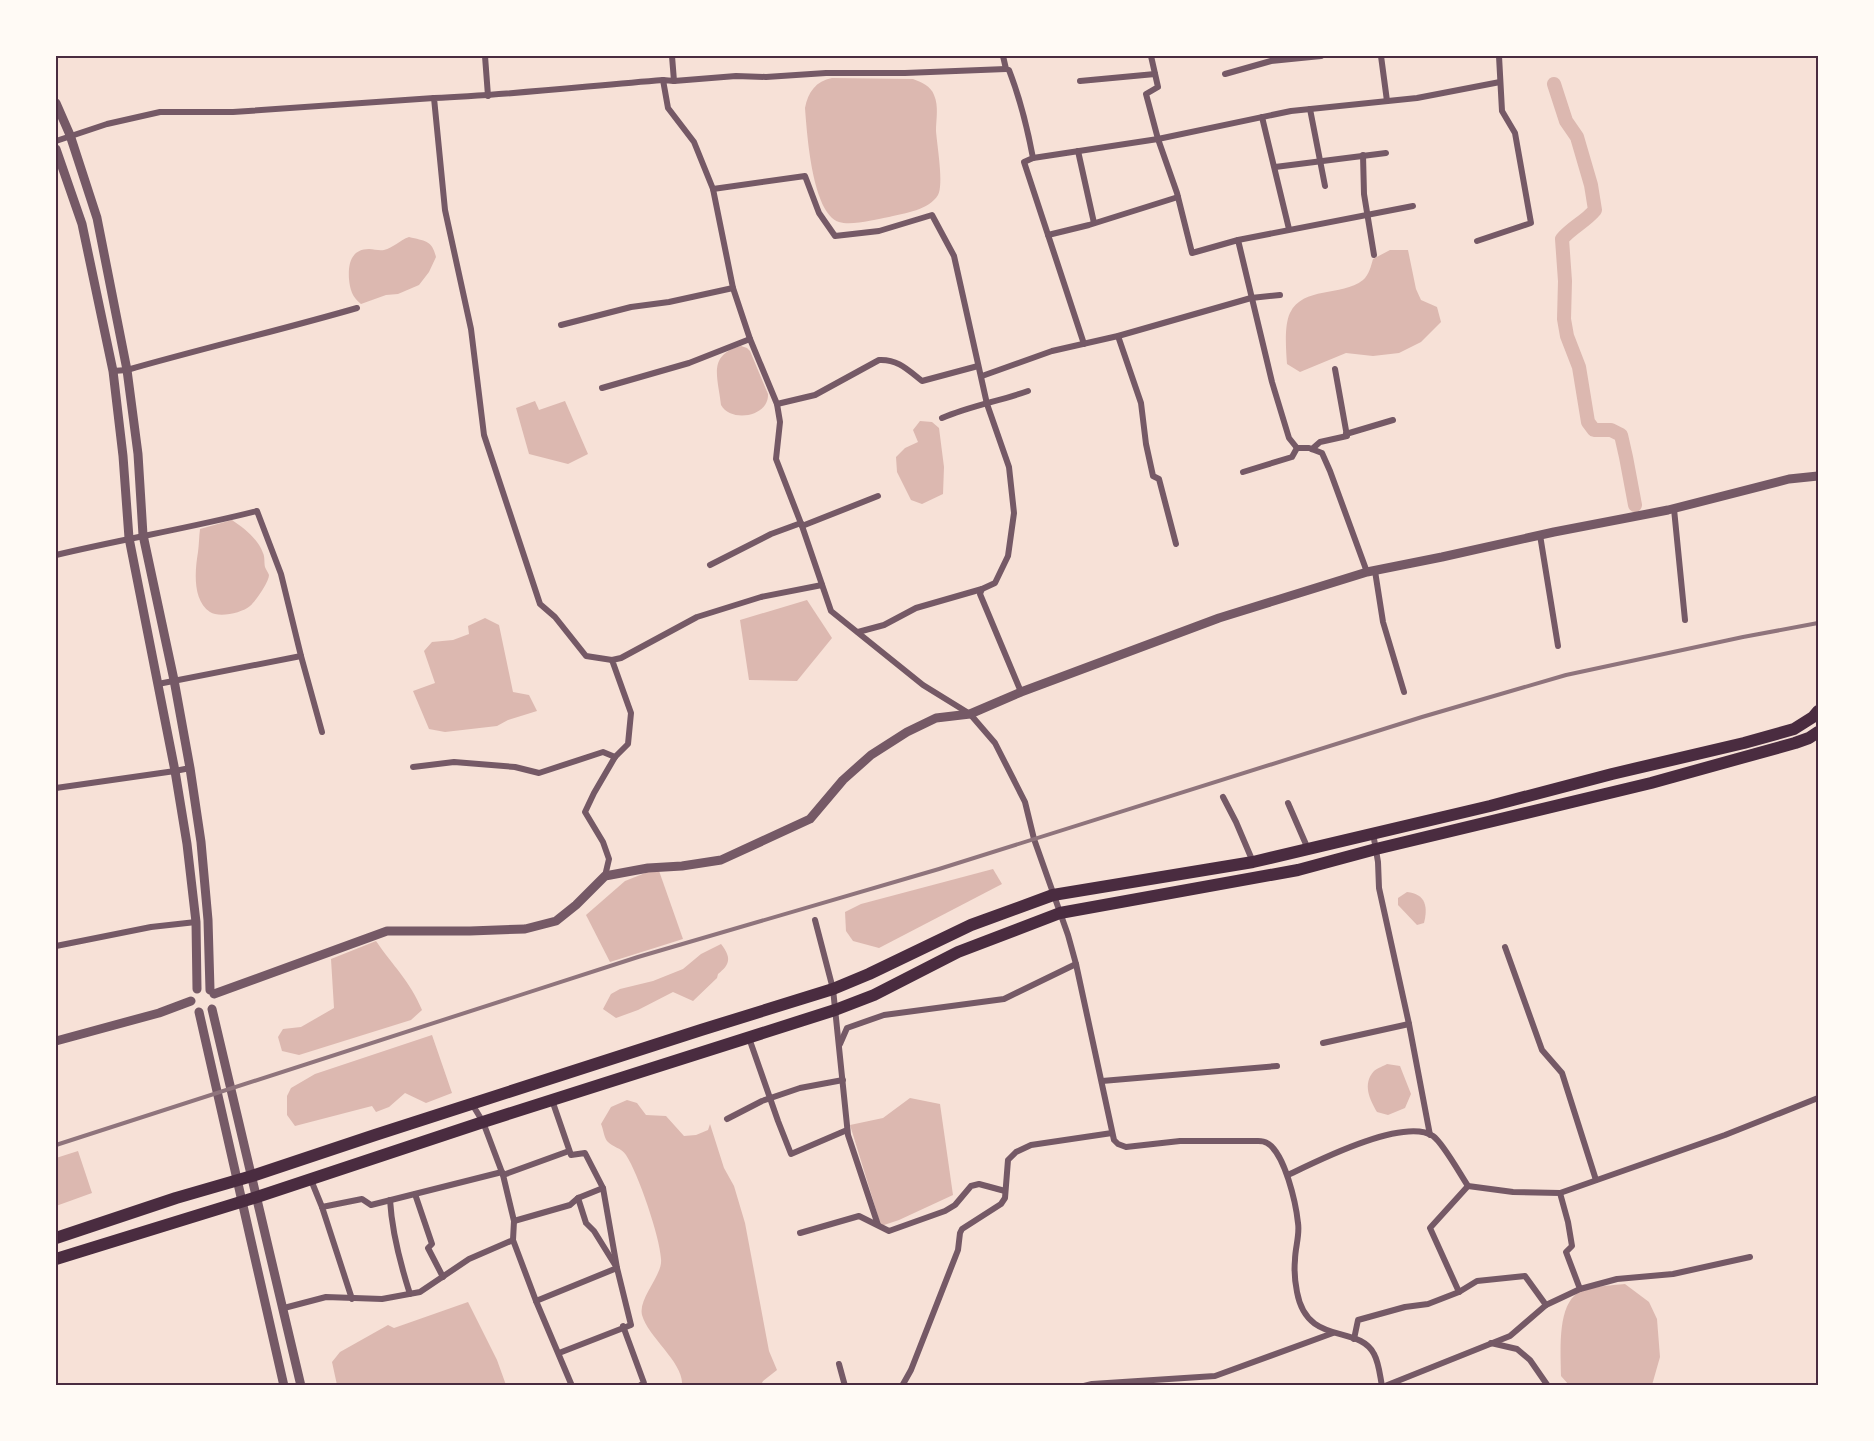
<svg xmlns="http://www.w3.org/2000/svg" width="1874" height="1441" font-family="'Asap Condensed',sans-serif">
<rect width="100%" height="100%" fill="#f7e1d7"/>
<g fill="#dcb8b0">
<path d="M832 78 913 79C921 82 931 86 934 95 939 106 936 120 936 131 937 145 944 185 938 195 929 210 905 213 889 217 876 219 852 226 839 222 812 213 807 133 805 108 808 92 816 81 832 78Z"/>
<path d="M409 237C425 241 432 240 436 257L429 272 419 285 398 294 386 295 361 304C352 297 350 289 349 279 348 264 351 249 369 249 374 249 379 251 384 250 393 248 400 240 409 237Z"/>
<path d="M1390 250H1408L1416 289 1421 300 1437 307 1441 322 1421 342 1399 353 1373 356 1346 353 1300 372 1287 364C1286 350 1284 325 1290 313 1303 286 1341 297 1363 280 1369 275 1371 266 1373 259Z"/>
<path d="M741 346 747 348 750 351 768 394C769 417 731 423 721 405 718 377 707 355 741 346Z"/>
<path d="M535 401 539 410 565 401 588 454 568 464 529 454 516 408Z"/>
<path d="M920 421 932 422 939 428 944 467 943 494 922 504 911 500 897 472 896 457 905 448 918 442 913 430Z"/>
<path d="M232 520C244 528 258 539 263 553 265 557 264 562 265 567 266 570 268 572 269 575 269 582 255 602 250 606 242 613 219 618 210 612 192 600 195 570 198 552 199 545 199 537 200 529Z"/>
<path d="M807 600 832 638 797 681 749 680 740 620Z"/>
<path d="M485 618 499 625 513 692 529 695 537 711 508 720 497 726 445 732 429 729 413 691 435 683 424 651 432 642 453 640 469 634 468 626Z"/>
<path d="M658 868 683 939 610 962 586 915 625 881Z"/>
<path d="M993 869 1002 884 879 948 853 941 846 931 845 912 861 904Z"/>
<path d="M1407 892C1426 894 1428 907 1424 923L1417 925 1398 905V898Z"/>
<path d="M376 941C393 966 410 981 422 1010L411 1020 299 1055 282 1051 278 1037 283 1029 301 1027 334 1008 331 959Z"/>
<path d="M721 944C731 957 731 964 718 974L717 978 693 1001 673 992 638 1010 616 1018 603 1009 611 994 620 989 653 981 683 969 701 954Z"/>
<path d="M432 1035 452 1093 426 1103 405 1093 389 1107 376 1112 372 1106 295 1126 287 1115V1096L291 1088 315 1074Z"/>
<path d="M1387 1064 1400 1066 1411 1094 1405 1108 1388 1115 1377 1112C1370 1100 1362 1084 1374 1071 1377 1068 1384 1066 1387 1064Z"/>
<path d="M910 1098 940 1104 953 1195 899 1220 881 1226 850 1125 883 1118Z"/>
<path d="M627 1100 637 1103 646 1115 666 1116 684 1136 696 1135 708 1130 710 1124 724 1168 734 1186 745 1223 769 1351 777 1370 763 1381 761 1385H682C684 1363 648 1337 642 1315 638 1298 663 1275 661 1259 660 1237 638 1173 626 1155 622 1148 612 1147 607 1141 604 1137 603 1128 601 1124L611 1107Z"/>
<path d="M78 1151 92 1193 56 1206V1158Z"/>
<path d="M1625 1284 1649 1302 1657 1319 1660 1357 1652 1385H1569L1561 1376C1561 1354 1557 1311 1575 1295 1584 1287 1613 1285 1625 1284Z"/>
<path d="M468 1302 497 1360 506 1385H337L332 1362 340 1352 388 1325 394 1328Z"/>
</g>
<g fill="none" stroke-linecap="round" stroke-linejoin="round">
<path stroke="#dcb8b0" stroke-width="14" d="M1554 84 1566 121 1577 137 1591 185 1595 210C1585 222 1572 227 1562 239L1565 281 1564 319 1567 336 1579 367 1588 422 1594 430H1611L1621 435 1626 457 1635 505"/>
<g stroke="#755966" stroke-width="6">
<path d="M485 56 488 96"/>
<path d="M672 56 674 81 663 80 668 108 694 142 713 189 733 288 750 339 777 404 780 422 776 459 802 526 831 611 923 685 970 714 995 743 1025 802 1034 839 1068 935 1076 964 1114 1140 1118 1144 1126 1147 1180 1141H1258C1261 1141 1264 1141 1267 1143 1285 1153 1296 1204 1298 1223 1300 1235 1295 1248 1295 1260 1294 1270 1295 1282 1297 1292 1307 1347 1359 1324 1374 1354 1379 1363 1380 1376 1382 1386"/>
<path d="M1003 56 1006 69 1009 70C1021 101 1027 126 1033 158L1024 162 1084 344"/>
<path d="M1151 56 1158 87 1146 94 1158 139 1177 193 1192 253 1238 240 1272 382 1289 438 1297 448H1309L1322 453 1330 471 1367 572"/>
<path d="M1381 56 1387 101"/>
<path d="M1225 74 1271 61 1321 56"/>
<path d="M674 81 736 76 766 77 826 73H905L1006 69"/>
<path d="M1080 81 1155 74"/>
<path d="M1310 109 1325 186"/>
<path d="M1262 117 1289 229"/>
<path d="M56 141 107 124 160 112H233L434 98"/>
<path d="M1078 151 1094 223"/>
<path d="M1363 155 1364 194 1374 255"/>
<path d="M1033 158 1158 139 1291 111 1417 98 1500 82"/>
<path d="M1275 167 1386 153"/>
<path d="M713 189 805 176 819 213 835 236 879 231 932 215 954 256 987 404 1009 467 1014 513 1008 556 995 583 982 589 980 594 1021 692"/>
<path d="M1048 235 1089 225 1178 197"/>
<path d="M1238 240 1413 206"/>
<path d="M1477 241 1531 223 1515 133 1502 111 1499 56"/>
<path d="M561 325 631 307 669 302 733 288"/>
<path d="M1118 336 1141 403 1146 444 1153 476 1159 479 1176 544"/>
<path d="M113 371 127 370C204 348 281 330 357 308"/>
<path d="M982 376 1052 351 1118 336 1251 298 1280 295"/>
<path d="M602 388 689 363 750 339"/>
<path d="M777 404 815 395 879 360C898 359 908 370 922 381L978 366"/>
<path d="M942 418C970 406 1000 401 1028 391"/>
<path d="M1346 434 1393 420"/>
<path d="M1312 449 1320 442 1347 436 1335 369"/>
<path d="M1243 472 1292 457 1297 448"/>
<path d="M1674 509 1685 620"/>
<path d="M802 526 878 496"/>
<path d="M1540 535 1558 646"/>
<path d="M56 555C123 539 190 528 257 511L281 574 301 656 158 684"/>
<path d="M710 565 771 534 801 523"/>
<path d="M1375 571 1383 622 1404 692"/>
<path d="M858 632 884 625 916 608 982 589"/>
<path d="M301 656 322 732"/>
<path d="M612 660 586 656 555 617 540 604 484 435 471 329 445 210 434 98C511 95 587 86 663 80"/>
<path d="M413 767 454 762 515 767 539 773 603 752 615 757"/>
<path d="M56 788 175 771 190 768"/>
<path d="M1223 797 1236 822 1253 862"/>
<path d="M1288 803 1308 849"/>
<path d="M1373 833 1378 862 1379 888 1409 1024 1430 1135"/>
<path d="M605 876 609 859 603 842 585 812 594 793 615 757 628 744 631 713 612 660 621 658 697 617 761 597 822 585"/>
<path d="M815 920 833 989 848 1135 878 1225"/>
<path d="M56 946 151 927 196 922"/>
<path d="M1505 947 1542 1050 1562 1073 1596 1180"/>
<path d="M749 1038 778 1121 791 1154 847 1130"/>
<path d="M1323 1043 1409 1024"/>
<path d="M840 1044 847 1028 884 1015 1004 999 1076 964"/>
<path d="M1102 1081 1277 1066"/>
<path d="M552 1100 571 1155 585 1153 603 1188 578 1198 586 1223 594 1231 617 1268 631 1325 559 1353"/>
<path d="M472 1104 483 1122 503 1175 514 1221 513 1240"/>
<path d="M727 1119 762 1101 800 1088 843 1080"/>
<path d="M503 1175 569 1151"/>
<path d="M1288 1175C1317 1161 1404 1117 1433 1136 1443 1143 1460 1174 1468 1186L1513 1192 1560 1193 1568 1222 1572 1246 1566 1252 1580 1289"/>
<path d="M311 1180 322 1207"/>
<path d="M1468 1186 1430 1228 1459 1292 1477 1281 1525 1276 1546 1305"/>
<path d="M1560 1193 1725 1135 1818 1098"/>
<path d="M415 1194 432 1244 428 1248 443 1277"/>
<path d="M390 1200C392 1233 400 1263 410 1294"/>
<path d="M514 1221 570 1205 578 1198"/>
<path d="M800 1233 859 1216 889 1231 945 1211 955 1205 971 1186 979 1184 1005 1191"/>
<path d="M352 1299 322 1207 362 1199 371 1205 502 1172"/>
<path d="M536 1301 617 1268 603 1188"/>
<path d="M284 1308 326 1297 382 1299 420 1292 469 1259 513 1240 536 1301 572 1386"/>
<path d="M623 1326 644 1383 639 1386"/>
<path d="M1354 1339 1358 1320 1405 1307 1428 1304 1459 1292"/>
<path d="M1491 1343 1517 1349 1530 1360 1548 1386"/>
<path d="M839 1364 845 1386"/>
<path d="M902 1386 911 1370 958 1250 960 1233 962 1229 1001 1204 1005 1198 1008 1160 1016 1152 1031 1145 1112 1133"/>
<path d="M1084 1386 1092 1384 1215 1376 1333 1333"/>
<path d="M1385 1386 1510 1336 1546 1305 1580 1289 1617 1279 1673 1274 1750 1257"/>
</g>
<g stroke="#755966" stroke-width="9">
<path d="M56 103 70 135 97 218 127 370 138 454 143 535 174 680 190 768 201 842 208 920 210 990"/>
<path d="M56 149 82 224 113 371 123 456 129 538 175 771 187 844 196 922 197 989"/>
<path d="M214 994 387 931H470L525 929 556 921 576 905 605 876 648 868 682 866 721 860 810 819 843 780 871 755 907 732 936 718 970 714 1021 692 1219 618 1367 572 1442 557 1554 532 1668 510 1789 479 1818 476"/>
<path d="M212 1009 301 1386"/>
<path d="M199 1012 284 1386"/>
<path d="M56 1041 159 1013 191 1001"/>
</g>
<g stroke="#4a2c40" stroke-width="12">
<path d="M56 1238 176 1198 252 1176 375 1135 701 1030 833 989 869 974 971 925 1053 895 1253 862 1490 806 1612 774 1744 743 1794 729 1813 717 1818 711"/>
<path d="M56 1259 257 1197 483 1122 835 1010 874 995 958 952 1060 913 1298 870 1376 849 1651 783 1795 743 1809 738 1818 732"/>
</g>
<path stroke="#8f747c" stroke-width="4" d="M56 1145 638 957 939 869 1422 717 1566 675 1743 637 1818 623"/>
</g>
<rect width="1874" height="1441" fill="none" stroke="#fffaf5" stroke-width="114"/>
<rect x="57" y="57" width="1760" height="1327" fill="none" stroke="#4a2c40" stroke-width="2"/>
</svg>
